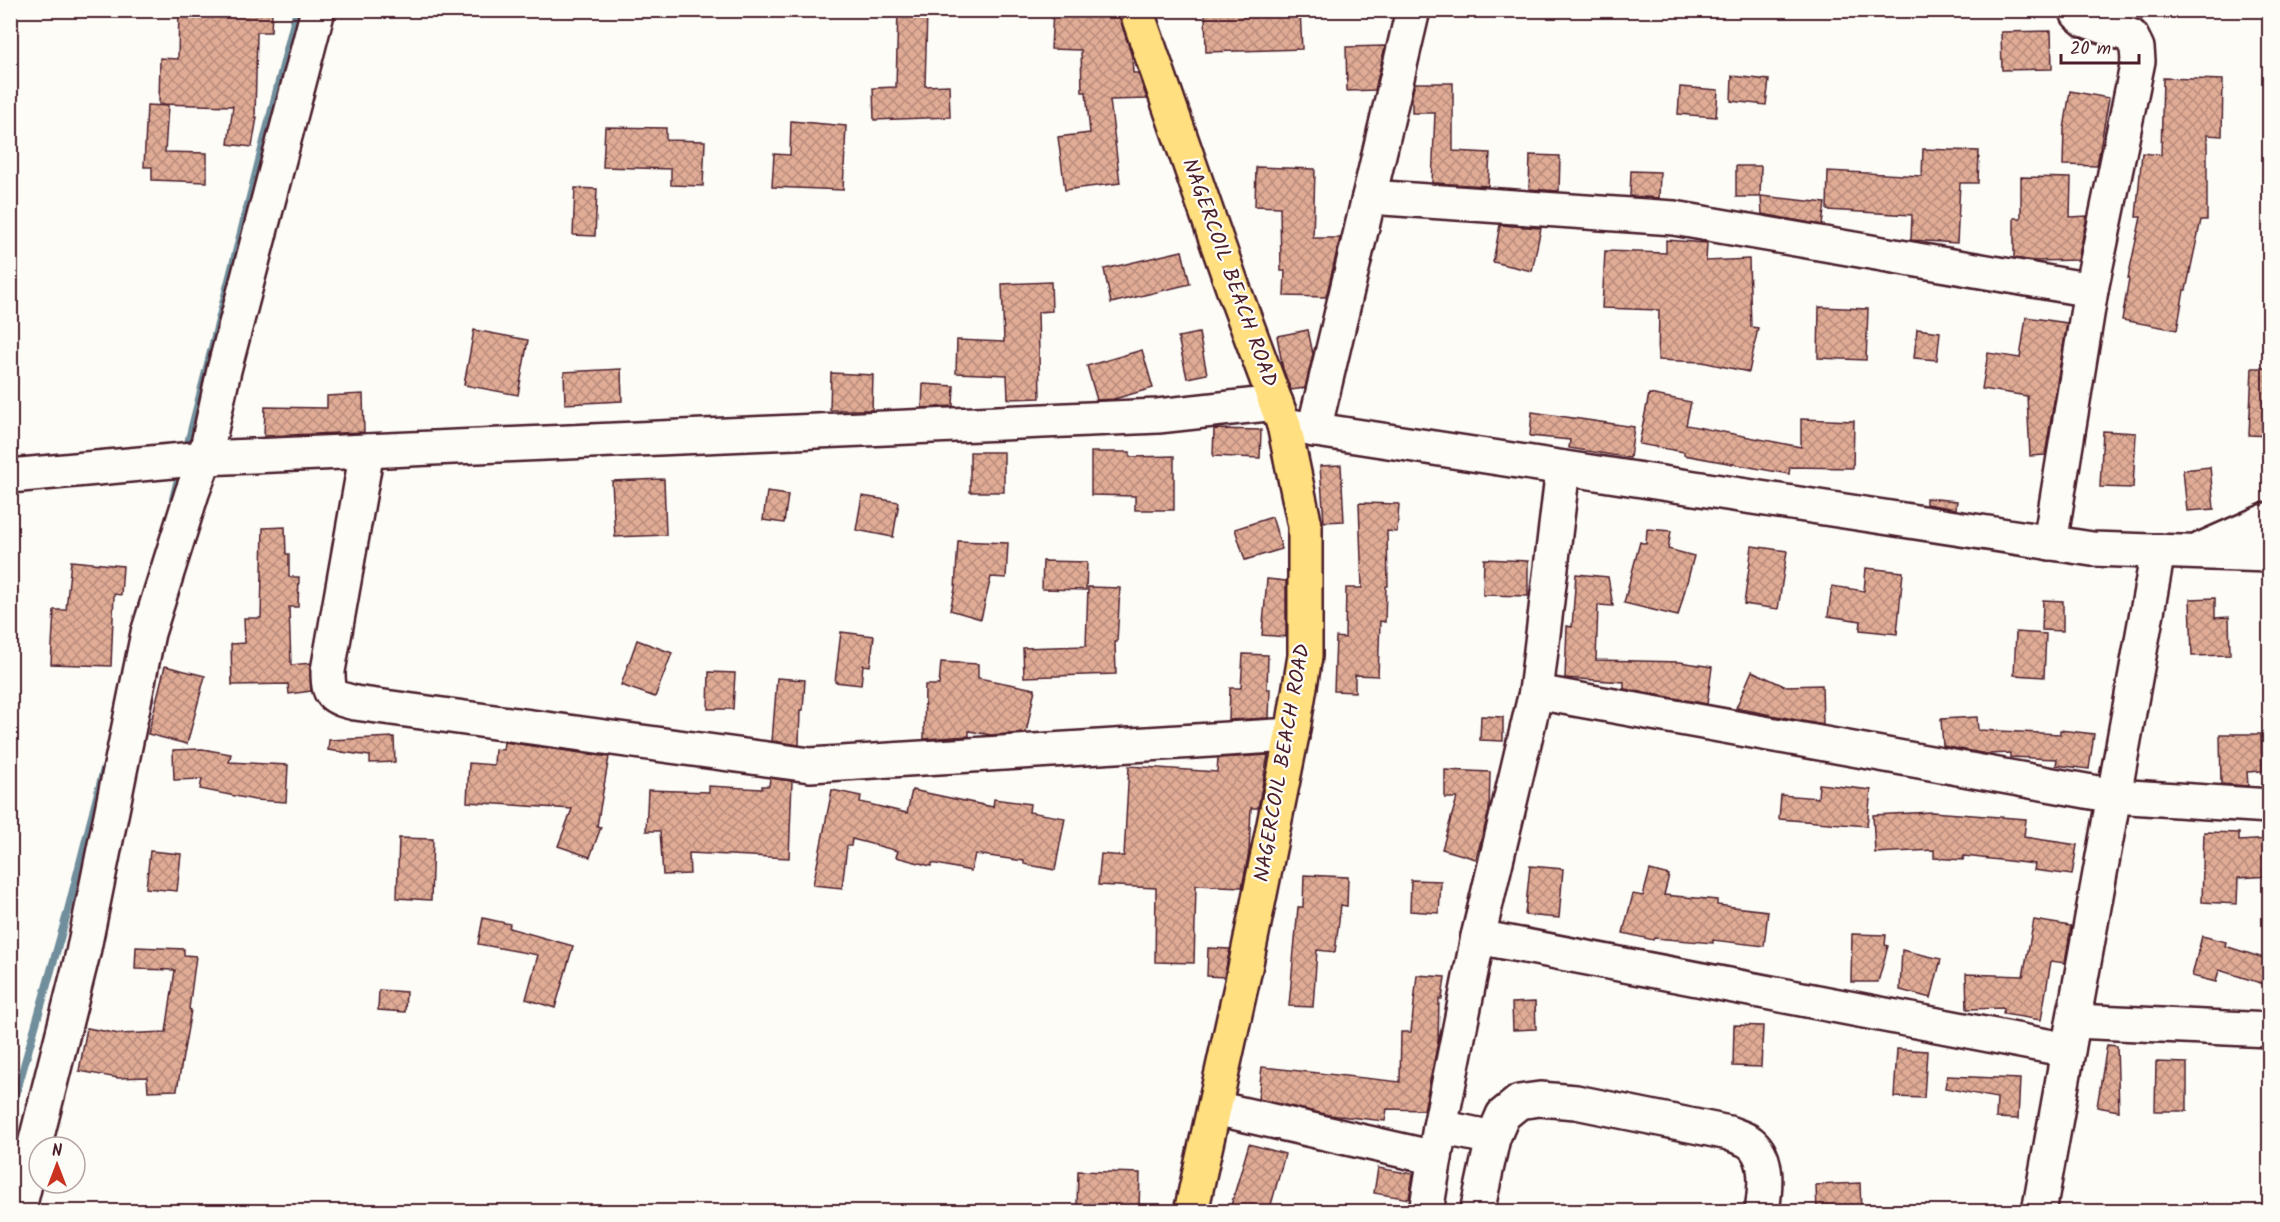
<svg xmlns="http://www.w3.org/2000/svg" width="2280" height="1222" font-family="Kalam,sans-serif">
<defs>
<pattern id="building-cross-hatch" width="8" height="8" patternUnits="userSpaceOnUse" patternTransform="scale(1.5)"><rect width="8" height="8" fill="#e1ac96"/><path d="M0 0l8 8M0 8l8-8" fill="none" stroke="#b88b7b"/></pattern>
</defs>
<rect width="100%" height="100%" fill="#fdfcf7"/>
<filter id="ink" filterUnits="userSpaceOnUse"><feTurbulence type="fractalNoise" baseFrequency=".0167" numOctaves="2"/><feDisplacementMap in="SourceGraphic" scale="12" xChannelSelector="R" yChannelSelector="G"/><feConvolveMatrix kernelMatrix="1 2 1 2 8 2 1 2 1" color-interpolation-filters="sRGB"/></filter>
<g filter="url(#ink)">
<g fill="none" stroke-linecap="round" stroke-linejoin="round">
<g stroke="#6f8e9b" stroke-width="8">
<path d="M188 443 297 10"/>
<path d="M173 499 177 483"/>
<path d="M10 1115 67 914 104 769"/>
</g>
</g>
<g fill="url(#building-cross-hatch)" stroke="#4a1f2b" stroke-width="1.5">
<path d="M179 10H272L271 32H257L255 117H257L252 147 228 144 233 106 159 104 160 58 178 59Z"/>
<path d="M898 10H927L925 86 949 85 950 117 874 120 873 88 896 87Z"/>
<path d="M1053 10H1086V13L1118 12 1132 57 1133 73H1138L1147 99 1110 100 1120 183 1065 190 1058 137 1090 133 1086 92H1082L1081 50 1051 49Z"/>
<path d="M1300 10 1302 49 1206 52 1205 13Z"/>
<path d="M2051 31 2052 69 2002 70 2001 32Z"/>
<path d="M1385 46 1375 90 1347 91 1346 47Z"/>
<path d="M1732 76 1769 80 1766 105 1731 101Z"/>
<path d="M2163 78 2223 80 2222 136 2207 135V220H2201L2186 290H2184L2177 330 2122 320 2129 278H2128L2141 217H2136L2142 153 2161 155Z"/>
<path d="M1415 83H1453V151L1490 153 1488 186 1432 183 1435 113H1412V95Z"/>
<path d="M1680 87 1718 90 1716 117 1678 114Z"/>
<path d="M2070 91 2109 98 2097 166 2063 165 2064 129Z"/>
<path d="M147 105 168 106 165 152 207 153V182L152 180V167H144Z"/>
<path d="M791 121 846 126 843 190 772 187 774 154 790 155Z"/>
<path d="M605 127 666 128V140L705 141 703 186 671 185V169L603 167Z"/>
<path d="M1923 149 1979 151 1978 183H1960L1957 243 1911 240 1912 215 1827 210 1828 171 1922 176Z"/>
<path d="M1530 155 1560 156 1559 191 1529 189Z"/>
<path d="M1736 166H1761L1760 197H1736Z"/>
<path d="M1256 167 1315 169 1313 238H1340L1326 297 1284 296 1285 271H1281L1280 207 1255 206Z"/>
<path d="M1631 171 1660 172 1659 198 1630 196Z"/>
<path d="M2021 177 2071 178 2070 217 2087 216 2078 260 2034 261 2014 258V218H2021Z"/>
<path d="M575 188 597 189 595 236 573 235Z"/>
<path d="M1761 196 1825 203 1822 225 1762 214Z"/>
<path d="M1500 225 1541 228 1532 271 1493 262Z"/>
<path d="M1666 240 1707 243 1706 261 1749 259 1751 327 1758 328 1749 372 1702 362 1658 360 1659 310 1602 308 1605 251 1666 253Z"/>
<path d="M1182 251 1190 284 1111 303 1104 269Z"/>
<path d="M1051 282 1052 311 1038 312 1040 398 1008 399 1007 375 956 373 957 340 1004 342 1002 284Z"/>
<path d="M1819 307 1868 309 1866 360 1818 358Z"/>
<path d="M2026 317 2067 323 2045 455 2030 456 2027 396 1982 389 1988 353 2020 358Z"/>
<path d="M1917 329 1940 332 1937 360 1914 358Z"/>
<path d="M474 330 528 340 518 395 464 385Z"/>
<path d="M1308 330 1313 354 1305 388 1291 390 1283 369 1277 336Z"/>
<path d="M1199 333 1207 374 1187 378 1178 337Z"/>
<path d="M1142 350 1153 388 1114 399 1097 400 1087 366Z"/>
<path d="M2252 368H2270V436L2249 435Z"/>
<path d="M621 369 622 401 565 404 564 372Z"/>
<path d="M831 373 873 375 872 410H830Z"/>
<path d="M923 384 954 386 953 406 922 408Z"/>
<path d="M363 394 364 432 264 436 265 407 327 408V396Z"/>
<path d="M1649 394 1691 402 1686 425 1801 447V419L1854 421 1853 468 1790 467 1789 474 1684 455V452L1639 444Z"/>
<path d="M1532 412 1634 427 1630 458 1569 448 1570 440 1530 436Z"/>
<path d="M1214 429 1261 430 1260 458 1213 456Z"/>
<path d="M2103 431 2136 433 2133 488 2100 487Z"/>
<rect x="970" y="452" width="34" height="40"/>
<path d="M1091 452H1130V457L1174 456V510H1135V496L1091 495Z"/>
<path d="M1341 465 1344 521 1324 522 1320 466Z"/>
<path d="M2210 467 2214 509 2187 511 2183 470Z"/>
<path d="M664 479 666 535 615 537 612 481Z"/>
<path d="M767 492 788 495 784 523 763 520Z"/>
<path d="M862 496 899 502 893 537 856 530Z"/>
<path d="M1926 498 1957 501 1956 509 1926 504Z"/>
<path d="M1359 503 1399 504 1397 532 1387 531 1388 586H1386L1385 622 1380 621 1378 676 1355 675V692L1334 691 1336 637 1345 638 1346 588H1362Z"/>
<path d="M1272 517 1282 549 1245 560 1235 529Z"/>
<path d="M285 527 286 554H289V577H299L298 607H289L291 665 310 663 311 691 289 694 288 684 232 685 231 644 245 643 244 618H261L263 528Z"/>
<path d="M1647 529 1671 531 1668 549 1694 556 1678 616 1624 603 1640 542 1646 544Z"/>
<path d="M958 541 1008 543 1006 578 991 577 981 619 950 610 955 589Z"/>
<path d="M1752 546 1787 551 1778 609 1744 604Z"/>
<path d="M1484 559 1528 561V596L1483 595Z"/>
<path d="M71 561 123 566 121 595 114 594 111 666 51 664 54 610H66Z"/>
<path d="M1043 561 1087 562 1086 590 1042 589Z"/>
<path d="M1866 568 1903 572 1897 634 1860 630 1861 621 1828 616 1832 586 1864 591Z"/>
<path d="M1576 574 1608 577 1613 606 1598 605 1596 660 1680 662 1712 667 1707 704 1624 689V682L1565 678 1567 626 1572 627Z"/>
<path d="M1267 579 1286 581V637L1262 635Z"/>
<path d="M1088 587 1120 588 1117 642H1115L1116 674 1024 677 1023 648 1086 646Z"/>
<path d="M2215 598V618L2229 617 2230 655 2192 656 2190 599Z"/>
<path d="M2043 600 2063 601V631L2042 630Z"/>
<path d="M841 632 874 636 870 666 863 665 861 685 835 682Z"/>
<path d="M2016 632 2046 634 2044 677 2014 675Z"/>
<path d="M637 640 672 653 655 697 621 685Z"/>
<path d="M1243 654 1268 655 1267 689H1270L1269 718 1229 720 1230 688H1241Z"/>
<path d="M941 662 978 664V678L1035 689 1026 733 991 735 969 731V736L924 739 925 685H939Z"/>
<path d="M165 666 205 676 187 744 148 734Z"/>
<path d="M1752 671 1784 686 1822 685 1823 725 1736 708Z"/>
<path d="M709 672 735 673 733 709H708Z"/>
<path d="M777 678 805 680 803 710H800L799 745 772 741Z"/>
<path d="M1481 716 1503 717V741L1480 740Z"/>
<path d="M1977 717 1978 730 2060 734V730L2094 734 2089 769 2056 765 2057 759 2010 757V753L1987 754 1943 746 1941 719Z"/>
<path d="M2220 734H2261L2262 771 2247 772 2248 786 2221 784Z"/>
<path d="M394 737 395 762 370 763V756L328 750 329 740Z"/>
<path d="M504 742 609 757 597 826 601 827 590 857 558 846 572 809 467 802 469 763 494 765 495 749 503 750Z"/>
<path d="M202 749 231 754 229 762 288 765 286 802 255 800 200 789 202 779 174 780 173 750Z"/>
<path d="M1268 755 1258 808H1251L1249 852 1242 887 1196 885 1194 963 1155 962 1156 888 1098 885 1101 854 1124 856 1129 766 1217 772 1218 758Z"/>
<path d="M1445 770 1490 772 1489 811 1476 859 1442 849 1457 798H1445Z"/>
<path d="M770 778 792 781 789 858 689 853 690 874 663 875 660 831H646L648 790 709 792V786L762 789V786H769Z"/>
<path d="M1819 784 1871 790 1867 826 1779 819 1781 795 1818 798Z"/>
<path d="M832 790 861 796 860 802 907 813 912 790 993 807 994 799 1030 804 1029 812 1065 818 1055 870 1024 864V861L975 854 971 871 932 863 931 866 896 857 898 851 852 839 851 846H847L842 888 813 885Z"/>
<path d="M1932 812 2026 819 2024 837 2077 845 2072 875 2034 870 2035 864 1964 856 1963 860 1934 858V850L1875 853 1873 815Z"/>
<path d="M2204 832 2239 833V841L2270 839V876L2238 878 2237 904 2202 902Z"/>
<path d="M399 838 433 839 431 900 397 898Z"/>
<path d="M150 851 181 854 177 891 146 888Z"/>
<path d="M1530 866 1563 869 1559 918 1525 915Z"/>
<path d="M1650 870 1669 875 1664 895 1717 900V905L1768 911 1764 946 1713 940V943L1654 938 1653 940 1623 933 1633 894 1643 896Z"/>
<path d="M1304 875 1348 877 1347 906 1341 905 1335 952 1317 950 1313 1007 1289 1006 1298 907H1303Z"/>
<path d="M1411 880 1441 881 1439 913 1410 911Z"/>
<path d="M483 918 510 924 509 928 573 946 555 1008 526 999 538 955 478 944Z"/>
<path d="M2034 920 2071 926 2065 963 2051 961 2041 1020 2003 1014 2004 1008 1967 1009 1966 974 2023 976Z"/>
<path d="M1852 934 1886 935 1885 945 1888 946 1878 982H1851Z"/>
<path d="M2202 936 2226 942 2225 946 2270 960V986L2219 970 2216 982 2192 976Z"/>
<path d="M136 947 184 949V955L196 956 189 1009 191 1010 177 1090 148 1091 147 1077 118 1078 79 1071 87 1028 119 1034 166 1032 175 970 135 969Z"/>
<path d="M1208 948 1230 949 1224 977 1207 976Z"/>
<path d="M1902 950 1941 959 1931 998 1900 990Z"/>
<path d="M1417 975 1445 977 1442 999H1439L1438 1042 1424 1110 1387 1109 1385 1121 1329 1115 1258 1099 1262 1067 1400 1082 1401 1032H1411Z"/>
<path d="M379 990 406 992 405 1012 378 1010Z"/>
<path d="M1535 1002 1536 1029 1513 1030 1512 1003Z"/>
<path d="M1734 1025 1763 1026 1761 1067 1733 1066Z"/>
<path d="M2107 1045 2117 1046 2119 1111 2097 1107Z"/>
<path d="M1897 1049 1927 1051 1924 1098 1894 1097Z"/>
<path d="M2156 1062 2187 1063V1111H2155Z"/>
<path d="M1947 1076 2020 1079 2018 1119 1996 1118 1997 1098 1945 1088Z"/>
<path d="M1249 1144 1285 1154 1271 1205 1268 1212H1229Z"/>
<path d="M1378 1168 1413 1174 1409 1199 1374 1193Z"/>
<path d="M1078 1171 1140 1173 1139 1209 1077 1206Z"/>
<path d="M1860 1183 1861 1212H1817L1816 1185Z"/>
</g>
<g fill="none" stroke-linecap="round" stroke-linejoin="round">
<g stroke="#4a1f2b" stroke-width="38">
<g id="minor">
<path d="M1369 197 1413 10"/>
<path d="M1284 425 2092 549 2270 555"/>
<path d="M1314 430 1369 197 1674 218 2091 290"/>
<path d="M367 451 328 671C328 696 332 697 355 703L810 765 1292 735"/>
<path d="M10 476 205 458 1158 416 1276 403"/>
<path d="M2050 543 2091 290 2138 61 2137 48 2131 36 2085 20 2078 14V10"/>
<path d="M2202 549 2270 519"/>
<path d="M1536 692 1563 468"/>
<path d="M2074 1021 2270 1030"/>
<path d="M2068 1050 1478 937 1536 692 2114 796 2270 806"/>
<path d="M1215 1108 1435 1158"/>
<path d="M1440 1127 1493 1138"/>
<path d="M18 1212 83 953 148 633 192 493 205 458 224 370 318 10"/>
<path d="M1426 1212 1440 1127 1478 937"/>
<path d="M1477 1212 1493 1138 1503 1115 1519 1102 1540 1099 1576 1102 1729 1133C1735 1136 1745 1138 1751 1143 1770 1159 1765 1190 1762 1212"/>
<path d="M2039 1212 2158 551"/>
</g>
</g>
<g stroke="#4a1f2b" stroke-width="38">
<path id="major" d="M1136 10 1233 288 1284 425 1305 526V656L1292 735 1244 973 1191 1212"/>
</g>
<use href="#minor" stroke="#fdfcf7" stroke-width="33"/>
<use href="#major" stroke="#ffdf80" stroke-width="33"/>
</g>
</g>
<g text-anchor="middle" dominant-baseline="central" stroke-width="4.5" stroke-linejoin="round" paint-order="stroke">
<g font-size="21" fill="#4a1f2b" stroke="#fdfcf7">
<text transform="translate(1229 273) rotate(70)">NAGERCOIL BEACH ROAD</text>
<text transform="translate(1283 763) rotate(-80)">NAGERCOIL BEACH ROAD</text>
</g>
</g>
<rect width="2280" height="1222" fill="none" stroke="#fdfcf7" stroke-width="36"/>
<rect x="18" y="18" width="2244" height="1186" fill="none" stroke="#4a1f2b" stroke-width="2" filter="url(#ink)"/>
<g transform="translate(57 1165)"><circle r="28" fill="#fdfcf7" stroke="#b5a4a5" stroke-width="1.5"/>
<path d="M0-4.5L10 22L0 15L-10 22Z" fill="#c8321e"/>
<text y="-9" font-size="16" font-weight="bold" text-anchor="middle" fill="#4a1f2b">N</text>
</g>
<path d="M2061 54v9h78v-9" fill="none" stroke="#4a1f2b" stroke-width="3"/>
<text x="2070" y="54" font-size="18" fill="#4a1f2b" stroke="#fdfcf7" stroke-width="4.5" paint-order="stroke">20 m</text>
</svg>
